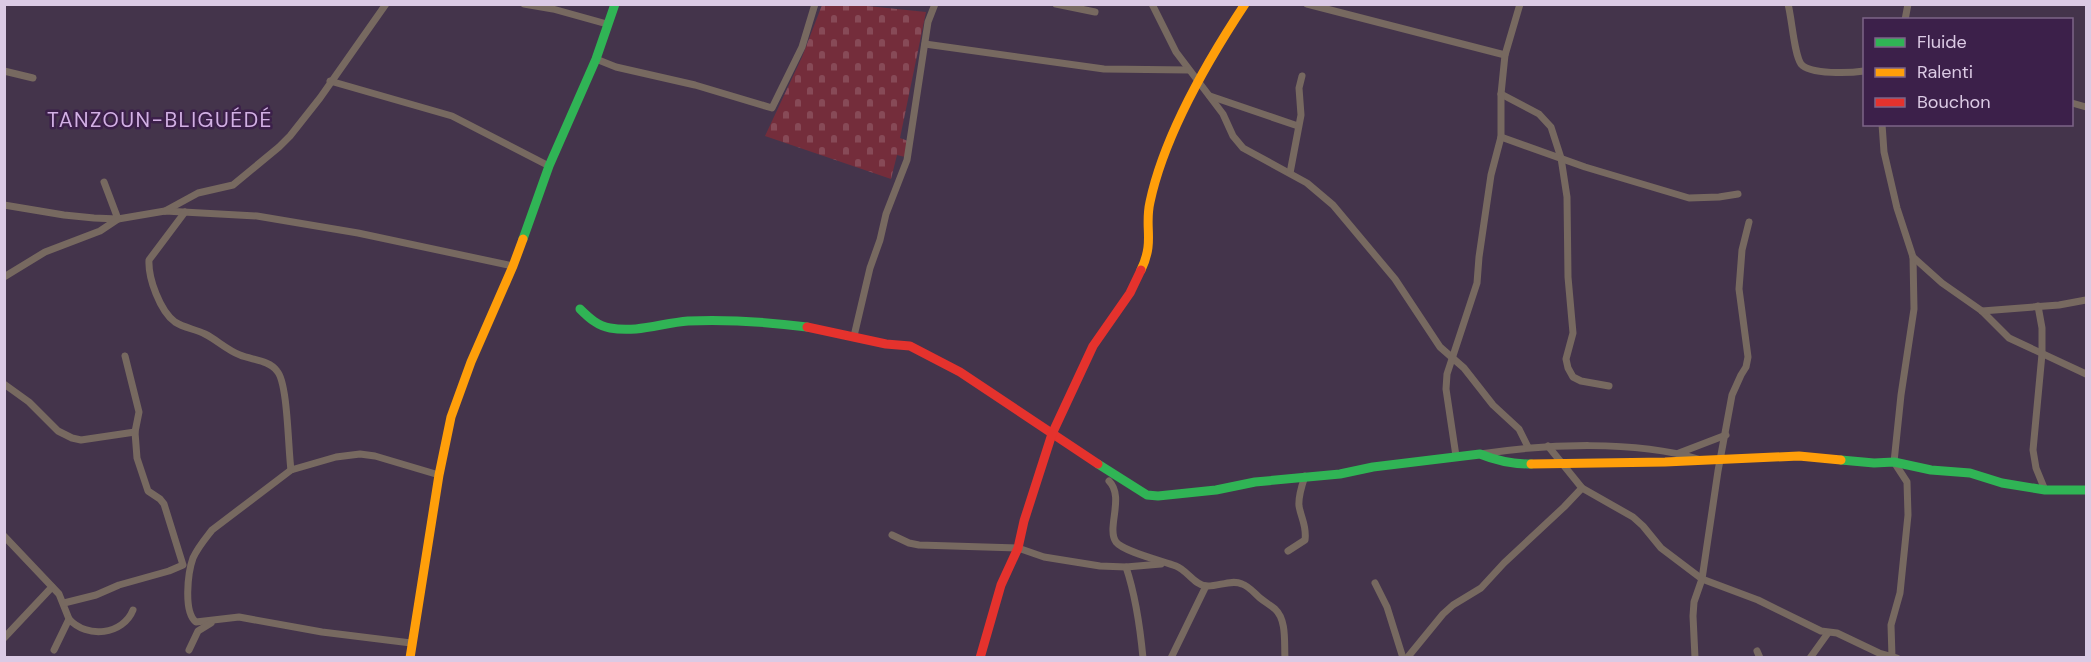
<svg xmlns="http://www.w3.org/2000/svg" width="2091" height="662" font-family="'DM Sans',sans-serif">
<defs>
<pattern id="cemetery-stones" width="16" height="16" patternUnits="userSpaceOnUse" patternTransform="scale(1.5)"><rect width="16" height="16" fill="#742d3b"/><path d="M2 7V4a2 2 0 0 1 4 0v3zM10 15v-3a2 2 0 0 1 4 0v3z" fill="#874a57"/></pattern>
</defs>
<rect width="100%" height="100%" fill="#44344b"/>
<path fill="url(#cemetery-stones)" d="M822 5H858L926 12 900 138 908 141 905 157 897 155 891 179 765 136 802 57Z"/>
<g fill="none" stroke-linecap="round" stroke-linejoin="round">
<g stroke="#776960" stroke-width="7">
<path d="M524 4 553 9 607 24"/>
<path d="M1056 4 1095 12"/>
<path d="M1152 4 1176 52 1223 114 1233 136 1243 148 1307 183 1333 205 1395 279 1440 347 1464 368 1493 405 1519 429 1528 447"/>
<path d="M1307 4 1505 55"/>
<path d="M1788 4C1792 19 1794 54 1801 64 1810 75 1851 73 1864 71"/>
<path d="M1905 20 1908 4"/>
<path d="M925 44 1104 69 1189 70"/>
<path d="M596 59 616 67 695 85 772 108 802 47 815 4"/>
<path d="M4 71 33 78"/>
<path d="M330 81 452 116 549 166"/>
<path d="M1501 94 1539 114 1551 127 1561 158 1567 197 1568 277 1573 333 1566 359 1568 368 1573 377 1581 381 1609 386"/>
<path d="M1210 96 1298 126"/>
<path d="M2072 103 2086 107"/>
<path d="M1882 124 1884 152 1897 208 1913 257 1914 309 1901 395 1894 462 1907 482 1908 515 1900 593 1891 625 1892 657"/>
<path d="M1501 137 1585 167 1689 198 1719 197 1738 194"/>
<path d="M1290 173 1301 115 1299 88 1302 76"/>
<path d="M4 205 64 215 94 218 118 219 165 211 257 216 358 233 513 266"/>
<path d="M165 211 198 193 233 185 279 147 290 136 320 98 386 4"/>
<path d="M185 212 149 260C148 278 160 311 175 322 184 328 195 329 205 334 217 340 227 350 240 355 252 360 269 360 277 371 288 383 288 449 291 470"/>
<path d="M1913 257 1942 283 1982 311 2009 338 2086 374"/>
<path d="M4 277 45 252 100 231 118 219 104 182"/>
<path d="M2038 306 2042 328V354L2033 450 2036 468 2045 490"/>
<path d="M1982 311 2059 305 2086 300"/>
<path d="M854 336 870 268 880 240 886 214 907 160 928 22 935 4"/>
<path d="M4 384 29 402 58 431 72 438 81 440 135 432"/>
<path d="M1548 446 1582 488 1633 517 1643 526 1661 548 1702 579 1758 600 1821 631 1837 633 1879 653 1897 658"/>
<path d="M1679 453 1726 435"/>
<path d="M1480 454C1545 444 1635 440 1698 459"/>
<path d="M1456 456 1446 389 1447 374 1477 283 1479 257 1491 175 1501 137V94L1505 55 1520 4"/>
<path d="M1109 481C1125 497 1106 528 1116 542 1124 552 1163 561 1176 566 1187 570 1194 585 1206 586 1218 587 1231 579 1242 584 1249 586 1255 594 1260 598 1265 602 1270 605 1275 609 1287 620 1284 643 1285 658"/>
<path d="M892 535 909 543 919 545 1018 548 1044 557 1100 566 1126 567 1161 564"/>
<path d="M4 536 59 594 69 619 54 650"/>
<path d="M1288 551 1305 540C1307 526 1301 518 1299 506 1298 496 1302 485 1305 476"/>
<path d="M1126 567C1136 597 1140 626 1143 658"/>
<path d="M1375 583 1387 607 1403 658"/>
<path d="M64 603 96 595 119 585 169 571 183 565 164 504 160 499 148 491 137 458 135 432 139 412 125 356"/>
<path d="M69 619C87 639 123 635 133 610"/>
<path d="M4 638 52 587"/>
<path d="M411 643 322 632 239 617 196 622C183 612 188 572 193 558 198 547 205 539 212 530L291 470 336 457 360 454 375 456 439 475"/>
<path d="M189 650 198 631 211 623"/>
<path d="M1757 651 1760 658"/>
<path d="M1171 658 1206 586"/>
<path d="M1407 658 1443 614 1453 605 1481 588 1504 563 1564 507 1582 488"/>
<path d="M1695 658 1693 616 1694 602 1702 579 1718 471 1732 395 1741 375 1746 367 1748 357 1739 289 1742 250 1749 222"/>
<path d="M1810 658 1828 633"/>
</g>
<g stroke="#30b455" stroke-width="9">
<path d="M523 239 549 166 596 59 615 4"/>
<path d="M580 309C589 318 598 326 610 328 637 333 662 323 688 321 728 319 767 322 807 327"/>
<path d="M1841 460 1874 463 1894 462 1931 470 1970 473 2002 483 2045 490H2086"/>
<path d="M1098 464 1147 495 1158 496 1216 490 1255 482 1340 474 1373 467 1480 454C1497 461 1513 464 1531 464"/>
</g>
<g stroke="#ff9f0a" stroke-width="9">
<path d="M1141 270C1155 241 1144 228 1150 202 1164 136 1208 60 1245 4"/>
<path d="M1531 464 1665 462 1799 456 1841 460"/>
<path d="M410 658 439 475 451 417 471 362 513 266 523 239"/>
</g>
<g stroke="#e5322d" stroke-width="9">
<path d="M807 327 886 344 910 346 960 372 1098 464"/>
<path d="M980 658 1001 585 1018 548 1024 521 1052 434 1093 346 1130 293 1141 270"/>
</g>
</g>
<g text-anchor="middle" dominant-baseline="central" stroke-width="5" stroke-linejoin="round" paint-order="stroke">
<g font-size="21" letter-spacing="1.5" fill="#d2b0e4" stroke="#3c204a">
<text x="160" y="120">TANZOUN-BLIGUÉDÉ</text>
</g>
</g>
<rect width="2091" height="662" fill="none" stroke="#dbcae4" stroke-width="12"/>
<rect x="1863" y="18" width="210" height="108" fill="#3c204a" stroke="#7c6488" stroke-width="1.5"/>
<rect x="1875" y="38" width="30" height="9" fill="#30b455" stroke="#7c6488" stroke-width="1.5"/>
<text x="1917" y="48" font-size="18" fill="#dbcae4">Fluide</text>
<rect x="1875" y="68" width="30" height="9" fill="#ff9f0a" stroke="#7c6488" stroke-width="1.5"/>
<text x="1917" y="78" font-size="18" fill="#dbcae4">Ralenti</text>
<rect x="1875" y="98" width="30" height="9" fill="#e5322d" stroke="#7c6488" stroke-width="1.5"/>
<text x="1917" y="108" font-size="18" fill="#dbcae4">Bouchon</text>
</svg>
